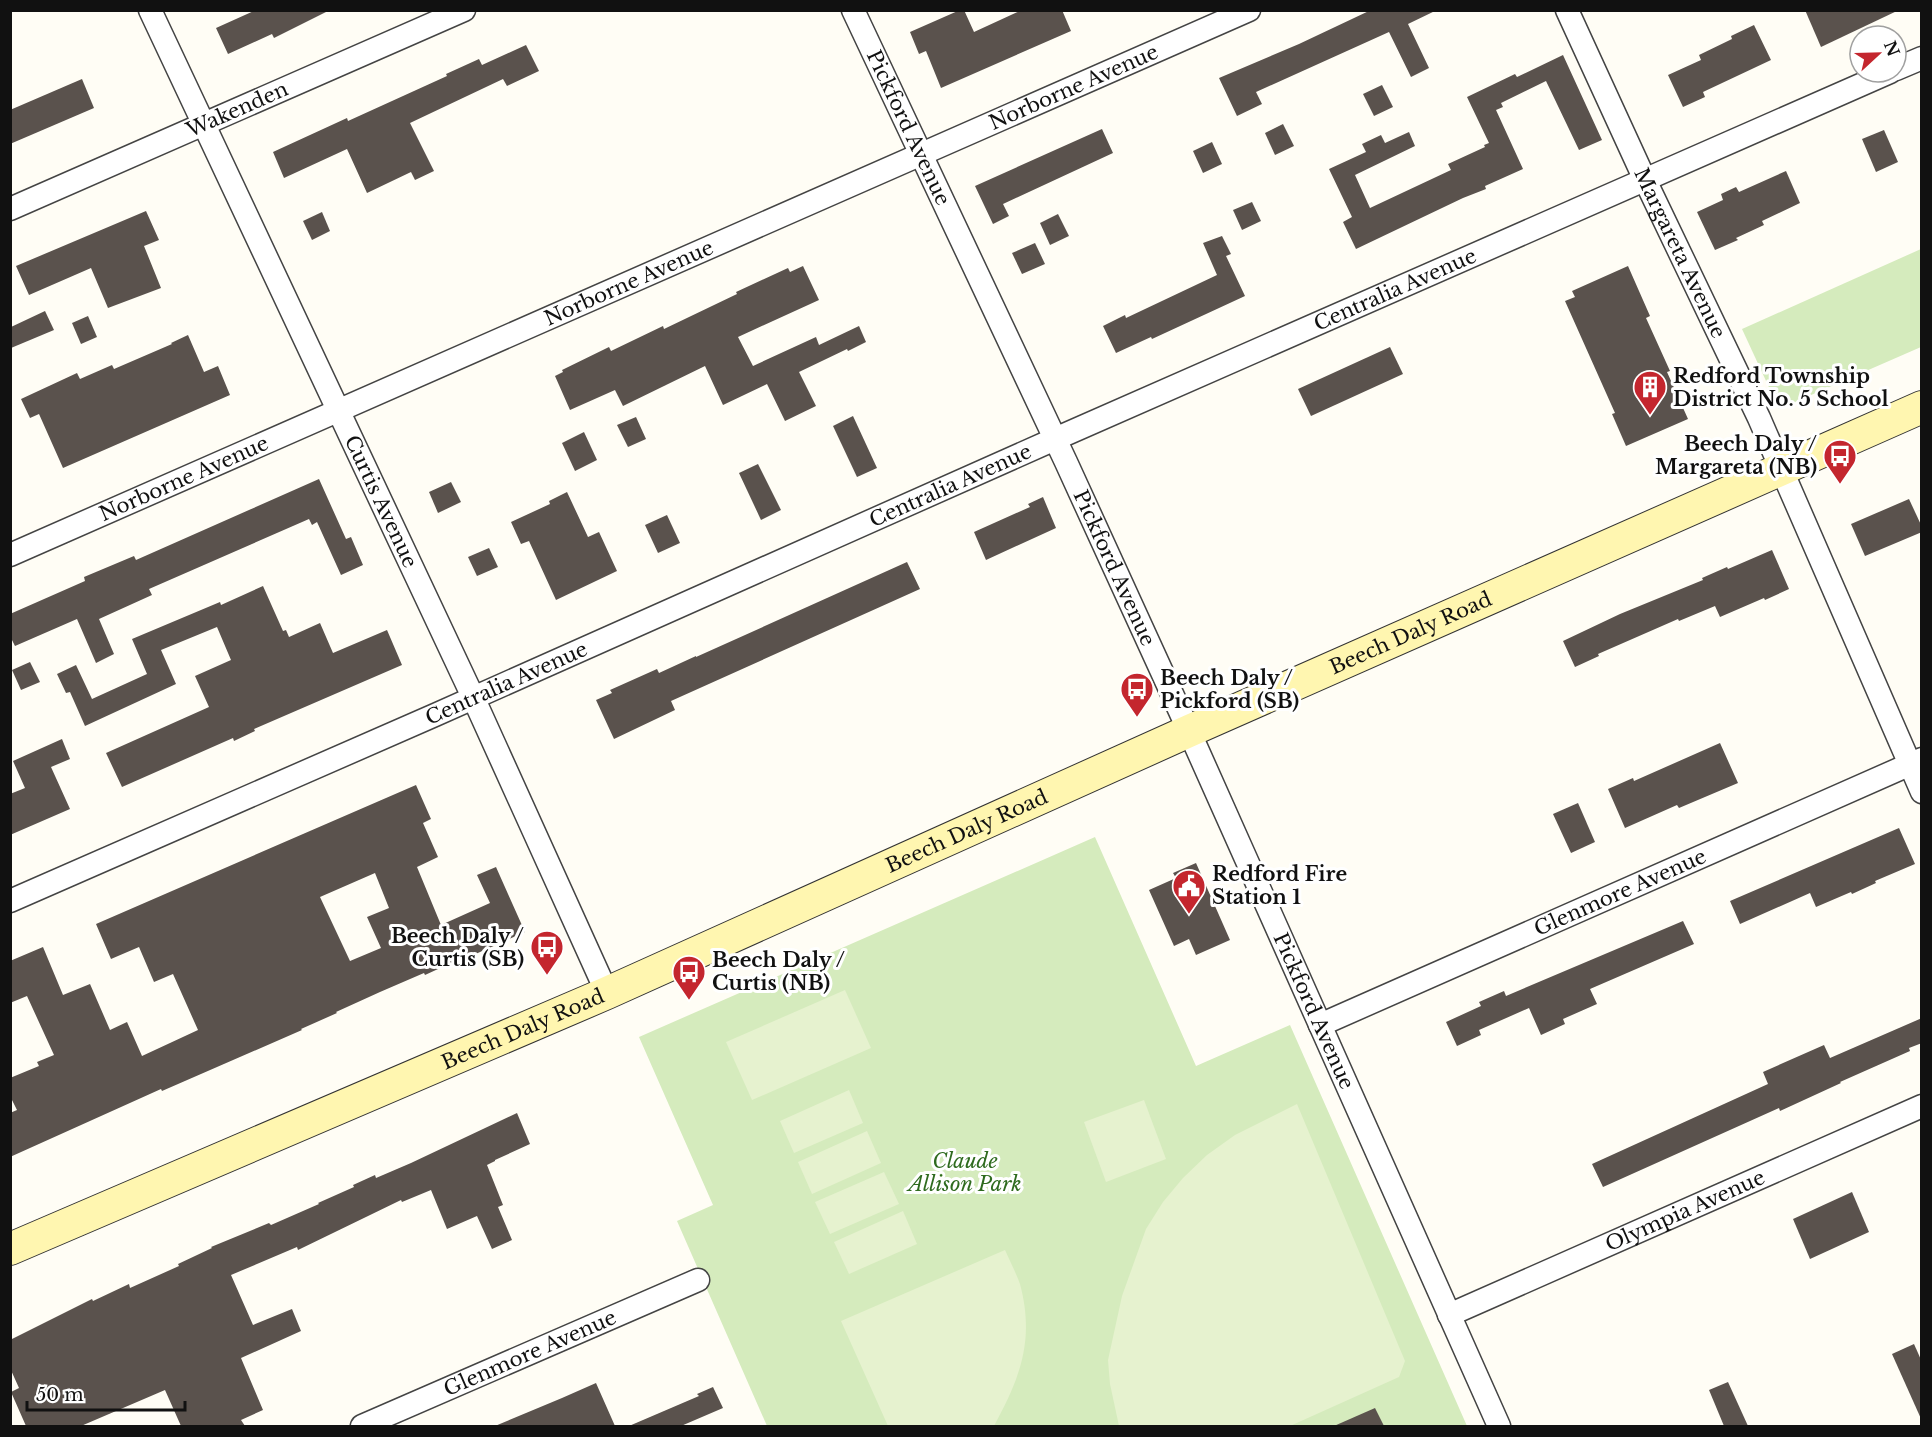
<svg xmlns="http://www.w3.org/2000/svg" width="1932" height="1437" font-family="'Libre Baskerville',serif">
<rect width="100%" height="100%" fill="#fffdf5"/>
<g fill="#d5ebbd">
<path d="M1921 249V347L1779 409 1742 329Z"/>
<path d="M1095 837 1196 1066 1290 1025 1467 1426H767L677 1221 713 1205 639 1037Z"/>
</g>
<g fill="#e6f2cf">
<path d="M845 990 871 1048 752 1100 726 1042Z"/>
<path d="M849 1090 863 1123 794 1153 780 1121Z"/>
<path d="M1144 1100 1166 1159 1106 1182 1084 1122Z"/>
<path d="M1297 1104 1405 1361 1399 1377 1290 1426H1119L1110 1384 1108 1360 1122 1296 1146 1229 1163 1202 1183 1178 1207 1155 1235 1135Z"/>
<path d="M867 1131 881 1163 812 1194 798 1162Z"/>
<path d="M884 1172 899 1204 830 1234 815 1202Z"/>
<path d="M903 1211 917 1244 849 1274 834 1242Z"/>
<path d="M1005 1250C1010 1261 1016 1273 1020 1284 1035 1340 1020 1378 994 1426H888L841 1321Z"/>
</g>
<g fill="#5a524d" fill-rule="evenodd">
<path d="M256 10H330L274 38 272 34 228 54 216 28Z"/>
<path d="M960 10H964L974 32 1022 10H1062L1071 31 941 88 926 51 919 54 910 32Z"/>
<path d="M1371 10H1437L1408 24 1429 68 1411 77 1389 32 1256 92 1262 104 1237 116 1219 78 1299 44Z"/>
<path d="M1805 10H1899L1821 47Z"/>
<path d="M1754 25 1771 60 1703 92 1705 97 1683 107 1668 75 1701 60 1699 55 1732 39 1731 36Z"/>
<path d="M526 45 539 71 507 86 503 79 410 123 434 171 415 180 411 172 367 193 347 149 284 178 273 152 347 118 348 121 447 76 446 74 479 59 482 65Z"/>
<path d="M1563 55 1602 140 1579 150 1546 81 1501 103 1503 107 1496 110 1523 169 1485 186 1486 189 1463 198 1356 249 1343 222 1352 217 1329 169 1366 152 1362 144 1381 135 1385 143 1409 132 1415 146 1355 175 1370 208 1451 170 1448 164 1485 147 1484 145 1489 143 1467 97 1515 74 1517 77Z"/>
<path d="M82 79 94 108 10 144V110Z"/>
<path d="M1382 85 1393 107 1374 116 1363 94Z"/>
<path d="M1283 124 1294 146 1275 155 1265 133Z"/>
<path d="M1102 129 1113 153 1003 204 1009 216 993 224 975 186Z"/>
<path d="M1884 130 1898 162 1876 172 1862 139Z"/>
<path d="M1212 142 1222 164 1203 173 1193 151Z"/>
<path d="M1786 171 1800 203 1762 221 1764 225 1736 238 1738 240 1715 250 1697 212 1723 200 1721 194 1736 187 1739 192Z"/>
<path d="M1252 202 1261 221 1242 230 1233 210Z"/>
<path d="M146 211 159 240 144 246 161 288 108 308 91 268 29 295 16 266Z"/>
<path d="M322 212 330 231 312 240 303 221Z"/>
<path d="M1058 214 1069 236 1050 245 1040 223Z"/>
<path d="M1222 236 1231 254 1226 256 1245 296 1152 339 1151 337 1116 353 1103 326 1125 315 1126 318 1217 275 1203 243Z"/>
<path d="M1035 243 1045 264 1022 274 1012 253Z"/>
<path d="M803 266 819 300 738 337 753 366 816 337 819 345 859 326 866 342 848 351 847 349 799 372 816 406 785 421 767 384 723 405 705 366 623 406 615 390 570 410 555 376 563 372 562 370 609 347 611 351 663 326 664 329 737 294 736 292 788 268 790 272Z"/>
<path d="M1628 266 1650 316 1646 318 1670 371 1667 372 1688 419 1626 446 1612 414 1615 413 1565 301 1575 297 1572 291Z"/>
<path d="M45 311 54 330 11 348V327Z"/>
<path d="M88 316 97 337 81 344 72 323Z"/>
<path d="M188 335 204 372 218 366 230 395 63 468 39 414 30 418 21 399 77 373 80 379 112 365 114 369 172 344 171 343Z"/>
<path d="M1390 347 1403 374 1311 416 1298 389Z"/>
<path d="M853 416 877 468 857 477 833 426Z"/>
<path d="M636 417 646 439 628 447 617 425Z"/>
<path d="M584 432 597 460 575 471 562 443Z"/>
<path d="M758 464 781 510 761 520 739 473Z"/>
<path d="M319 479 346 539 351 537 363 565 341 575 317 522 312 525 309 519 149 589 152 595 99 619 114 654 96 663 77 619 15 646 10 636V614L85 581 84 577 134 556 136 560Z"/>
<path d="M451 482 461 502 438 513 429 492Z"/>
<path d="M567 492 588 537 599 532 617 571 556 600 529 541 521 544 511 522 550 504 549 501Z"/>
<path d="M1043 497 1056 528 986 560 974 532 1030 507 1028 504Z"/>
<path d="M1909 499 1922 527V532L1865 556 1851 524Z"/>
<path d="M667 515 680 543 658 553 645 525Z"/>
<path d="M489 548 498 567 477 576 468 557Z"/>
<path d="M1772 550 1789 589 1765 600 1764 598 1720 617 1715 606 1679 621 1678 619 1598 654 1599 656 1575 667 1563 641 1620 614 1703 580 1702 578 1727 567 1728 569Z"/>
<path d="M907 562 920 589 671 701 675 710 614 739 596 700 612 693 610 690 657 669 659 673 696 656V657Z"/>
<path d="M263 586 283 631 286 630 289 637 320 623 333 653 387 630 402 665 254 729 255 731 234 741 233 738 122 787 106 753 209 707 195 676 231 660 217 627 161 650 176 684 85 726 70 692 66 693 57 674 76 665 92 699 147 674 132 639 220 602 221 605Z"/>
<path d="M30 662 40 682 21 690 12 670Z"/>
<path d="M62 739 70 759 51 767 70 809 10 835V794L25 788 13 761Z"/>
<path d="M1720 743 1738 783 1679 808 1677 805 1625 828 1608 789 1633 778 1634 781Z"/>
<path d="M416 785 431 819 423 823 438 857 417 867 441 925 490 903 477 875 496 867 525 932 462 960V958L425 975 424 973 380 992 336 1012 337 1013 301 1029 302 1030 162 1091 161 1089 10 1157V1113L17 1110 10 1096V1078L39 1066 37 1062 54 1055 27 996 10 1003V961L43 947 63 995 90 984 110 1030 127 1022 142 1056 198 1030 173 974 154 982 139 947 111 959 96 924ZM375 873 389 908 367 917 381 948 350 961 320 897Z"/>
<path d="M1578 803 1595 842 1571 853 1553 814Z"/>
<path d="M1899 828 1915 864 1875 881 1876 883 1852 894 1851 892 1816 907 1810 893 1740 924 1730 901Z"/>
<path d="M1196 863 1230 940 1196 955 1189 939 1174 946 1149 890 1176 878 1173 873Z"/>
<path d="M1683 921 1694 944 1590 989 1597 1004 1563 1019 1565 1024 1541 1035 1529 1008 1479 1030 1481 1035 1457 1046 1446 1022 1481 1006 1479 1002 1504 991 1506 996Z"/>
<path d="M1922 1018V1043L1909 1048 1910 1051 1840 1082 1841 1083 1780 1111 1779 1108 1603 1187 1592 1164 1768 1084 1763 1072 1824 1045 1830 1058Z"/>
<path d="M517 1113 530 1144 495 1160V1161L487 1165 503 1205 498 1207 512 1240 492 1249 477 1216 447 1229 431 1190 402 1202 401 1200 298 1250 297 1247 231 1275 253 1325 292 1309 301 1331 241 1358 263 1410 241 1420 245 1426H181L165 1390 81 1426H26L11 1392 19 1388 10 1368V1340L92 1299 93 1301 129 1284 130 1288 179 1266 178 1264 212 1248 211 1247 269 1223 271 1225 319 1204 318 1203 354 1187 353 1185 375 1175 376 1178 411 1163Z"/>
<path d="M1852 1192 1869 1232 1810 1259 1793 1219Z"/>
<path d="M1914 1344 1922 1362V1421L1892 1354Z"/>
<path d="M1728 1382 1748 1426H1724L1709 1390Z"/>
<path d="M596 1383 615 1426H495L562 1398Z"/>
<path d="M713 1387 723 1408 681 1426H629L699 1396 697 1394Z"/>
<path d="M1375 1408 1384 1426H1334Z"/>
</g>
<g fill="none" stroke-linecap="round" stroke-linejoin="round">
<g stroke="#444" stroke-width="25">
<g id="minor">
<path id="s1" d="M150 10 473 697 607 993"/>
<path id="s2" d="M853 10 1066 462 1189 731 1499 1426"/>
<path id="s3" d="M1567 10 1645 180 1759 418 1922 792"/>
<path d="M1896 69 1922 58"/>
<path id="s4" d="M10 209 464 10"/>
<path id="s5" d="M10 555 1249 10"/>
<path id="s6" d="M10 901 435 715 1055 439 1890 72"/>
<path id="s7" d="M1320 1025 1922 759"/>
<path id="s8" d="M1449 1315 1922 1106"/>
<path id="s9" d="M362 1426 698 1280"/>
</g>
</g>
<g stroke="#333" stroke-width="34">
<g id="secondary">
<path id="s10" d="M10 1249 607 993 1189 731 1922 407"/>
</g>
</g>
<use href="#minor" stroke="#fff" stroke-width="22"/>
<use href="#secondary" stroke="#fff6b0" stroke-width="32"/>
</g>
<defs>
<g id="building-pin" transform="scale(1.725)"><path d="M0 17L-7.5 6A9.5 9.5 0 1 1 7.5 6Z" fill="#c4262e" stroke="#fff"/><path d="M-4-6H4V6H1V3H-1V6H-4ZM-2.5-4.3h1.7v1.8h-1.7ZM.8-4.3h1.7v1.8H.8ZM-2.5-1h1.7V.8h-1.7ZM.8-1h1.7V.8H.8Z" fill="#fff"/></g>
<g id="bus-pin" transform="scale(1.725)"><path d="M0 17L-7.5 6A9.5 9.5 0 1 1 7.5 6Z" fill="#c4262e" stroke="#fff"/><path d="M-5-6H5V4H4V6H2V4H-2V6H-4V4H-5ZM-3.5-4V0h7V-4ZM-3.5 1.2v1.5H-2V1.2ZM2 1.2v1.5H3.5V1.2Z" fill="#fff"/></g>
<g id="civic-pin" transform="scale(1.725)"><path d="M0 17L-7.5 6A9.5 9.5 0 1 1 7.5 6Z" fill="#c4262e" stroke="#fff"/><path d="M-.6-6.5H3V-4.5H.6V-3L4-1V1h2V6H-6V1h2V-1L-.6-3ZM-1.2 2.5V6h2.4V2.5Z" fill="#fff"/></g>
</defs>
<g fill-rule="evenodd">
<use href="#building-pin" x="1650" y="387"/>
<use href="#bus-pin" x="1840" y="456"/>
<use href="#bus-pin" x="1137" y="689"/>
<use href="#civic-pin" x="1189" y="886"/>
<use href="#bus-pin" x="547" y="947"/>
<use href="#bus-pin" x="689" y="972"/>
</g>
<g text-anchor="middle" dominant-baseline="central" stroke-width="6" stroke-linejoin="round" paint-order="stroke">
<g font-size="20" fill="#111" stroke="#fff">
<text stroke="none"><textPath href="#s5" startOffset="1162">Norborne Avenue</textPath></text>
<text stroke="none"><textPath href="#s4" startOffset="248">Wakenden</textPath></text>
<text stroke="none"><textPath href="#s2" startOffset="130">Pickford Avenue</textPath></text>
<text stroke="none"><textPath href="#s3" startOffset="268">Margareta Avenue</textPath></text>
<text stroke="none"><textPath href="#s5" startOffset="676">Norborne Avenue</textPath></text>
<text stroke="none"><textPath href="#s6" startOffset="1514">Centralia Avenue</textPath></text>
<text stroke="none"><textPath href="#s5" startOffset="190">Norborne Avenue</textPath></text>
<text stroke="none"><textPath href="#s6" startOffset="1028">Centralia Avenue</textPath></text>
<text stroke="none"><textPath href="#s1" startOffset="543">Curtis Avenue</textPath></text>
<text stroke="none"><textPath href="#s2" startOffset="616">Pickford Avenue</textPath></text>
<text stroke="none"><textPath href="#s10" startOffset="1530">Beech Daly Road</textPath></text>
<text stroke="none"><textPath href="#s6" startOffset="542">Centralia Avenue</textPath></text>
<text stroke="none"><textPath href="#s10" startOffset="1044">Beech Daly Road</textPath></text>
<text stroke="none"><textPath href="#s7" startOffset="328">Glenmore Avenue</textPath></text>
<text stroke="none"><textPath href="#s2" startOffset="1102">Pickford Avenue</textPath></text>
<text stroke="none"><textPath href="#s10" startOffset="558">Beech Daly Road</textPath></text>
<text stroke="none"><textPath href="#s8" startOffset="258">Olympia Avenue</textPath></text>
<text stroke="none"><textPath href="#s9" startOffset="183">Glenmore Avenue</textPath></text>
</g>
<g font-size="20" font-weight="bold" fill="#111" stroke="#fff" text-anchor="start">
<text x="1673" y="376">Redford Township<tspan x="1673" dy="23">District No. 5 School</tspan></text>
<text x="1817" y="444" text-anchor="end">Beech Daly /<tspan x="1817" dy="23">Margareta (NB)</tspan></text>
<text x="1160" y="678">Beech Daly /<tspan x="1160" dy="23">Pickford (SB)</tspan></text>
<text x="1212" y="874">Redford Fire<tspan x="1212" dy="23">Station 1</tspan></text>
<text x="524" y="936" text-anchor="end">Beech Daly /<tspan x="524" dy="23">Curtis (SB)</tspan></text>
<text x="712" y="960">Beech Daly /<tspan x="712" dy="23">Curtis (NB)</tspan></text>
</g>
<g font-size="20" font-style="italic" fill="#2f6b1f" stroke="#fff">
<text x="965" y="1161">Claude<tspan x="965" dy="23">Allison Park</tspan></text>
</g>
</g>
<rect width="1932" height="1437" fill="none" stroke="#111111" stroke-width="24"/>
<g transform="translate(1878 54) rotate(68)"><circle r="28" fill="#ffffff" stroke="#a0a0a0" stroke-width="1.5"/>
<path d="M0-4.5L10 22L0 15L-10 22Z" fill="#c4262e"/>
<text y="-9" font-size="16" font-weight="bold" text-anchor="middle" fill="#111111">N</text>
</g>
<path d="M27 1401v9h158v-9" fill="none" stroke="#111111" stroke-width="3"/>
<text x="36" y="1401" font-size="18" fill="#111111" stroke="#ffffff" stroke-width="4.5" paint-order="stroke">50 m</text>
</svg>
